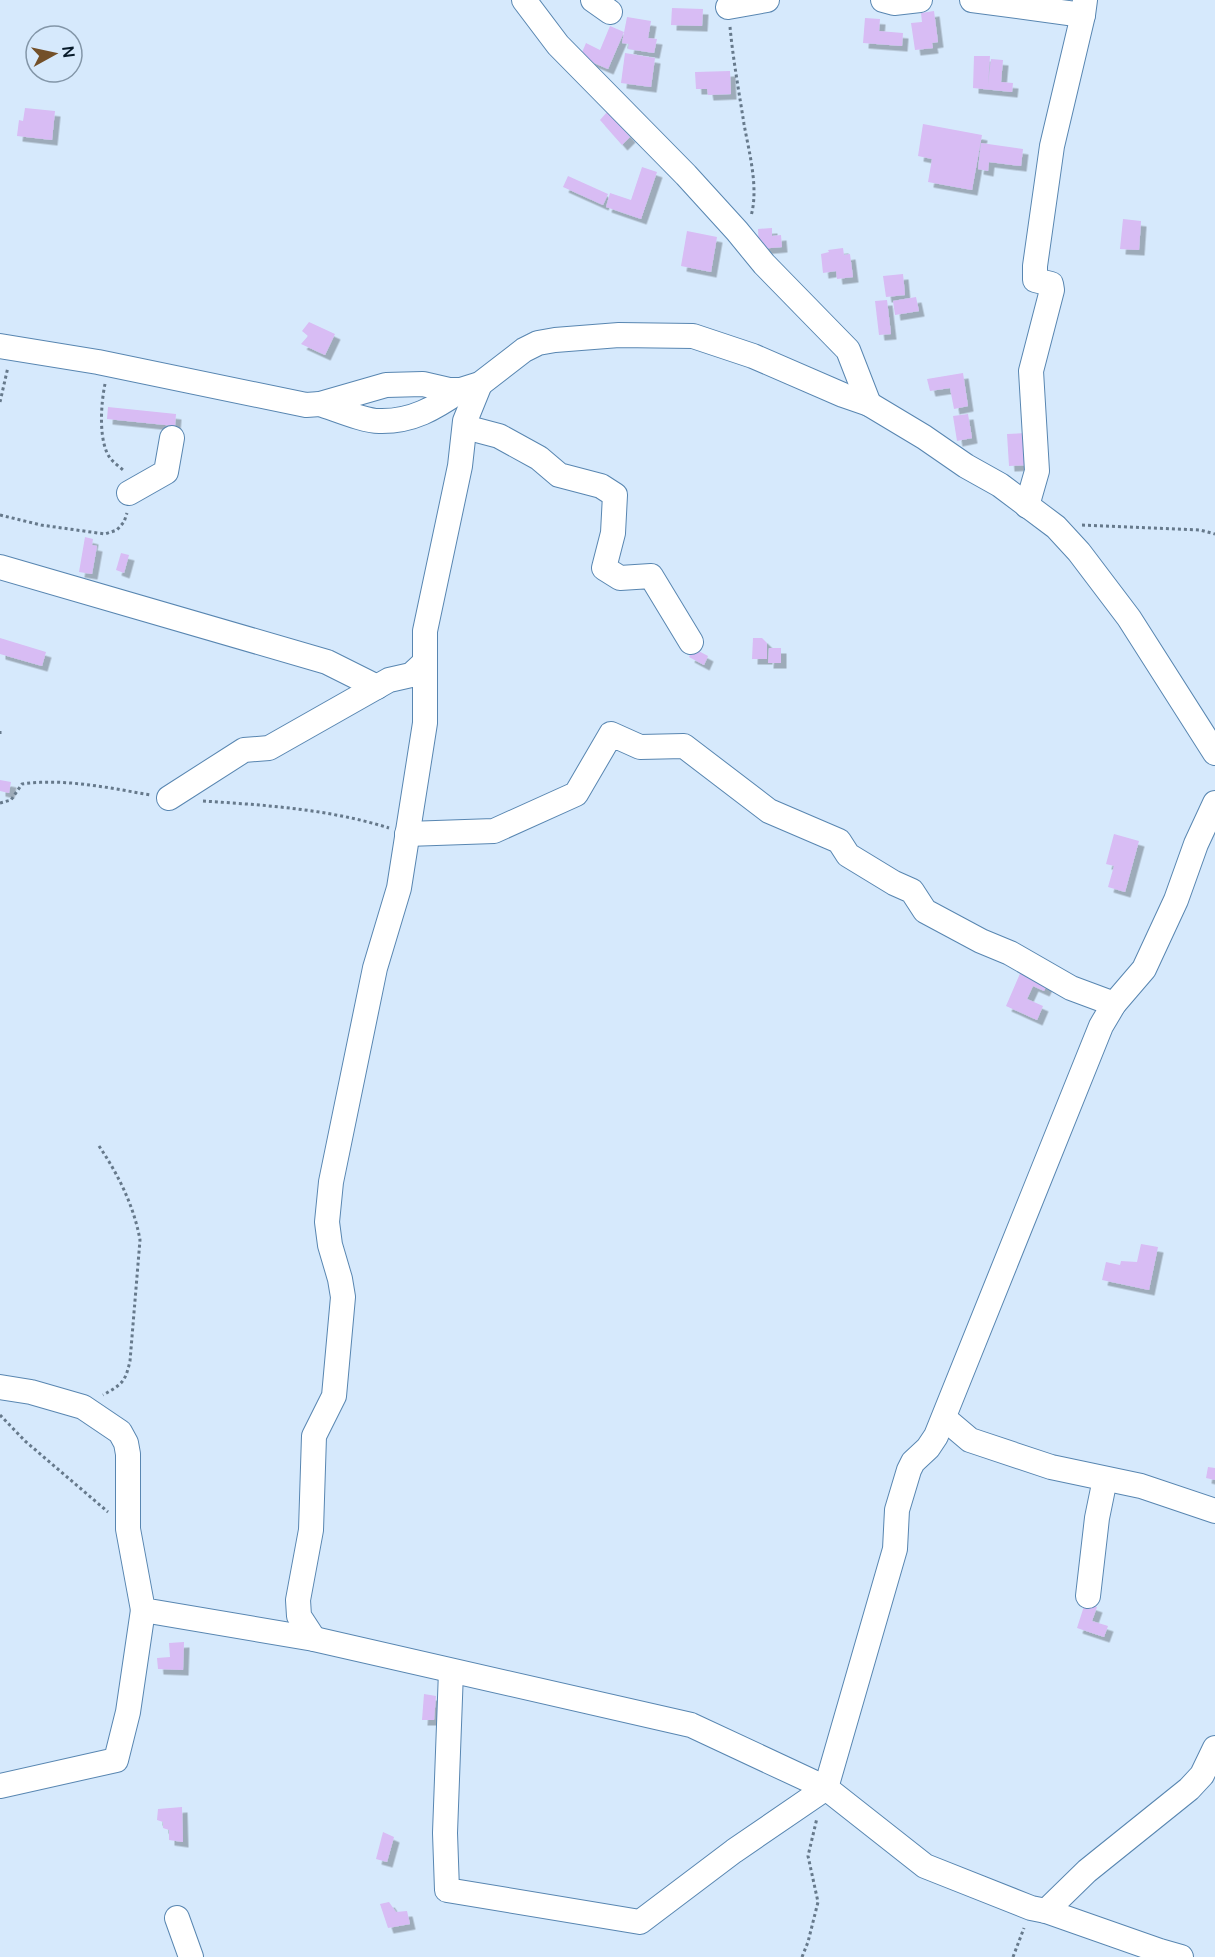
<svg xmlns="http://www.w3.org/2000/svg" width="1215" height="1957" font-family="Manrope,sans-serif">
<defs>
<filter id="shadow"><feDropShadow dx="5.5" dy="5.5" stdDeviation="0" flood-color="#0004"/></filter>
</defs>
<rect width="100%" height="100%" fill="#d6e9fc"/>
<g fill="#d8bcf4" filter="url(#shadow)">
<path d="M672 8 703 9 702 26 671 25Z"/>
<path d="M934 11 938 42 932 43 933 48 915 50 911 23 922 22 921 13Z"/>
<path d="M627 17 651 21 648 38 657 39 654 53 628 49 629 44 622 43Z"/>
<path d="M865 18 880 19 879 31 903 33 902 46 863 43Z"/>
<path d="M610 26 624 32 608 69 580 57 586 43 600 50Z"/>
<path d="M625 53 655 58 651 87 621 83Z"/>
<path d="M974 56H990L988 85 991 59 1003 60 1001 82 1013 83 1012 92 973 88Z"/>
<path d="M730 71 731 94 708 95 707 89H696L695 72Z"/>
<path d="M25 108 55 111 52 140 17 136 19 120 23 121Z"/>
<path d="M607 112 630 137 622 145 600 120Z"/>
<path d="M923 124 982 135 972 190 928 182 932 159 918 156Z"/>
<path d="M981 143 1023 149 1021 166 989 162 988 171 978 169Z"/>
<path d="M642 167 657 172 641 219 606 207 610 193 631 200Z"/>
<path d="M568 176 608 194 603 205 563 187Z"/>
<path d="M1123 219 1141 221 1139 250 1120 249Z"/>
<path d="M772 228V236L781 235 782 247 759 249 758 229Z"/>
<path d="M687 231 717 237 711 272 681 266Z"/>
<path d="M843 248 844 255 850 254 853 277 837 279 836 271 823 273 821 254 829 252 828 250Z"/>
<path d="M903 274 905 295 886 297 883 276Z"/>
<path d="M916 297 919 311 895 315 893 301Z"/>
<path d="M887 300 891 334 879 335 875 301Z"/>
<path d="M309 322 335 334 325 355 301 344 308 336 302 331Z"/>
<path d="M963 373 968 406 954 409 950 388 930 391 927 379Z"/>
<path d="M108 407 176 414 175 426 107 419Z"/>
<path d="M968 414 972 438 957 441 953 416Z"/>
<path d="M1025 433 1031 465 1009 466 1007 434Z"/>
<path d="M85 537 93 539 92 545 97 546 92 574 79 572Z"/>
<path d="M121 553 129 555 124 573 116 570Z"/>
<path d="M0 638 46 652 42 666 0 654Z"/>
<path d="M753 638H762L767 643V659H752Z"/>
<path d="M693 648 708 656 704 665 689 657Z"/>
<path d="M769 648H781V663H768Z"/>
<path d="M0 780 11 782 9 793 0 791Z"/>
<path d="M1114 834 1139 841 1125 892 1108 887 1114 866 1106 864Z"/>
<path d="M1022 969 1049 981 1044 991 1033 986 1027 999 1043 1006 1037 1020 1006 1006Z"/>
<path d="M1141 1244 1158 1247 1149 1290 1102 1280 1106 1262 1120 1265 1121 1261 1137 1262Z"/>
<path d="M1208 1467 1215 1468V1480L1206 1478Z"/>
<path d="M1085 1603 1097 1607 1092 1621 1108 1626 1104 1637 1077 1628Z"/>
<path d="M184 1642 183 1670 158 1669 157 1658 170 1657 169 1643Z"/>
<path d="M424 1694 436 1696 434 1720H422Z"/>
<path d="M182 1807 183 1842 169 1840V1830L163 1828V1822L157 1820 158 1809Z"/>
<path d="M383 1832 394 1837 387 1862 376 1859Z"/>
<path d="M389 1902 396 1912 407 1911 410 1924 388 1928 380 1904Z"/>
</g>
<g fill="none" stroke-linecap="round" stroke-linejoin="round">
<g stroke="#5886b1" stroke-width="26">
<g id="minor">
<path d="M524 0 558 45 686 175 737 231 764 264 848 350 869 404"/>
<path d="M593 0 610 12"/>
<path d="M883 0 894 3 920 0"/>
<path d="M972 0 1083 15 1085 0"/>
<path d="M728 7 767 0"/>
<path d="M0 346 98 362 306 405 320 404 386 385 423 384 449 390H461L480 384 524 350 538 343 555 340 619 335 693 336 753 356 843 395 869 404 924 437 966 466 1000 485 1056 527 1079 552 1129 618 1215 753"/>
<path d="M320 404C336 409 364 421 379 421 412 422 435 408 461 390"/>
<path d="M465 427 499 436 539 458 559 475 601 486 615 495 613 533 604 568 620 578 651 576 691 642"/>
<path d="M129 493 166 472 172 438"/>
<path d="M1027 506 1037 471 1031 371 1052 290 1051 284 1035 280V266L1052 146 1083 15"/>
<path d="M0 567 327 662 377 687"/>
<path d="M169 798 244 750 269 748 389 680 411 675 425 662"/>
<path d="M407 834 494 831 576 794 611 734 640 747 684 746 769 811 839 841 848 855 894 883 912 891 925 911 981 941 1010 953 1071 988 1114 1004"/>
<path d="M0 1387 31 1392 83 1407 120 1432 126 1443 128 1454V1529L143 1610 314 1639 691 1725 826 1788 925 1866 1031 1908 1046 1911 1160 1951 1181 1957"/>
<path d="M944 1418 970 1440 1051 1467 1141 1486 1215 1511"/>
<path d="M1088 1596 1097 1518 1105 1479"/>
<path d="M314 1639 299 1616 298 1600 311 1530 314 1436 334 1396 343 1297 340 1279 330 1245 327 1222 331 1182 375 968 399 888 425 723V631L460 466 465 421 480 384"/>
<path d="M451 1671 445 1833 447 1890 640 1922 734 1851 826 1788 895 1549 897 1510 909 1470 913 1462 928 1448 936 1436 1101 1026 1114 1004 1144 969 1176 900 1196 844 1215 803"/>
<path d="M0 1786 116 1760 128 1712 143 1610"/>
<path d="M1046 1911 1087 1871 1189 1789 1202 1775 1215 1748"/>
<path d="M177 1918 191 1957"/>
</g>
</g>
<g stroke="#66798b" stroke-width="3" stroke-dasharray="3 3" stroke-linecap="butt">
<path d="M730 27C733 59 739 92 744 124 749 152 759 188 751 216"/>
<path d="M105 384C101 403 98 441 110 458 114 463 120 467 124 471"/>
<path d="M0 402 8 367"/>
<path d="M0 515 41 525 105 534 117 530 124 522 127 513"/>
<path d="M1082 525 1200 530 1215 534"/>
<path d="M0 731V737"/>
<path d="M203 801C264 805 329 809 389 828"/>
<path d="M0 803 11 800 22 784C65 778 109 788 151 795"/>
<path d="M99 1146C118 1174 134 1206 140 1240L130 1361C125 1383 122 1384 103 1395"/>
<path d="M0 1415 25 1441 108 1512"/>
<path d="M802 1957 808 1942 818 1902 808 1856 817 1818"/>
<path d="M1013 1957 1024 1928"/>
</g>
<use href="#minor" stroke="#fff" stroke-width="24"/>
</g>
<g transform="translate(54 54) rotate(82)"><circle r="28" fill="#d6e9fc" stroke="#8396a8" stroke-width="1.5"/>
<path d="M0-4.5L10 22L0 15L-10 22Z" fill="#735029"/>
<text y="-9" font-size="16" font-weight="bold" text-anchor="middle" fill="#071a2a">N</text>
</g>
</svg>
